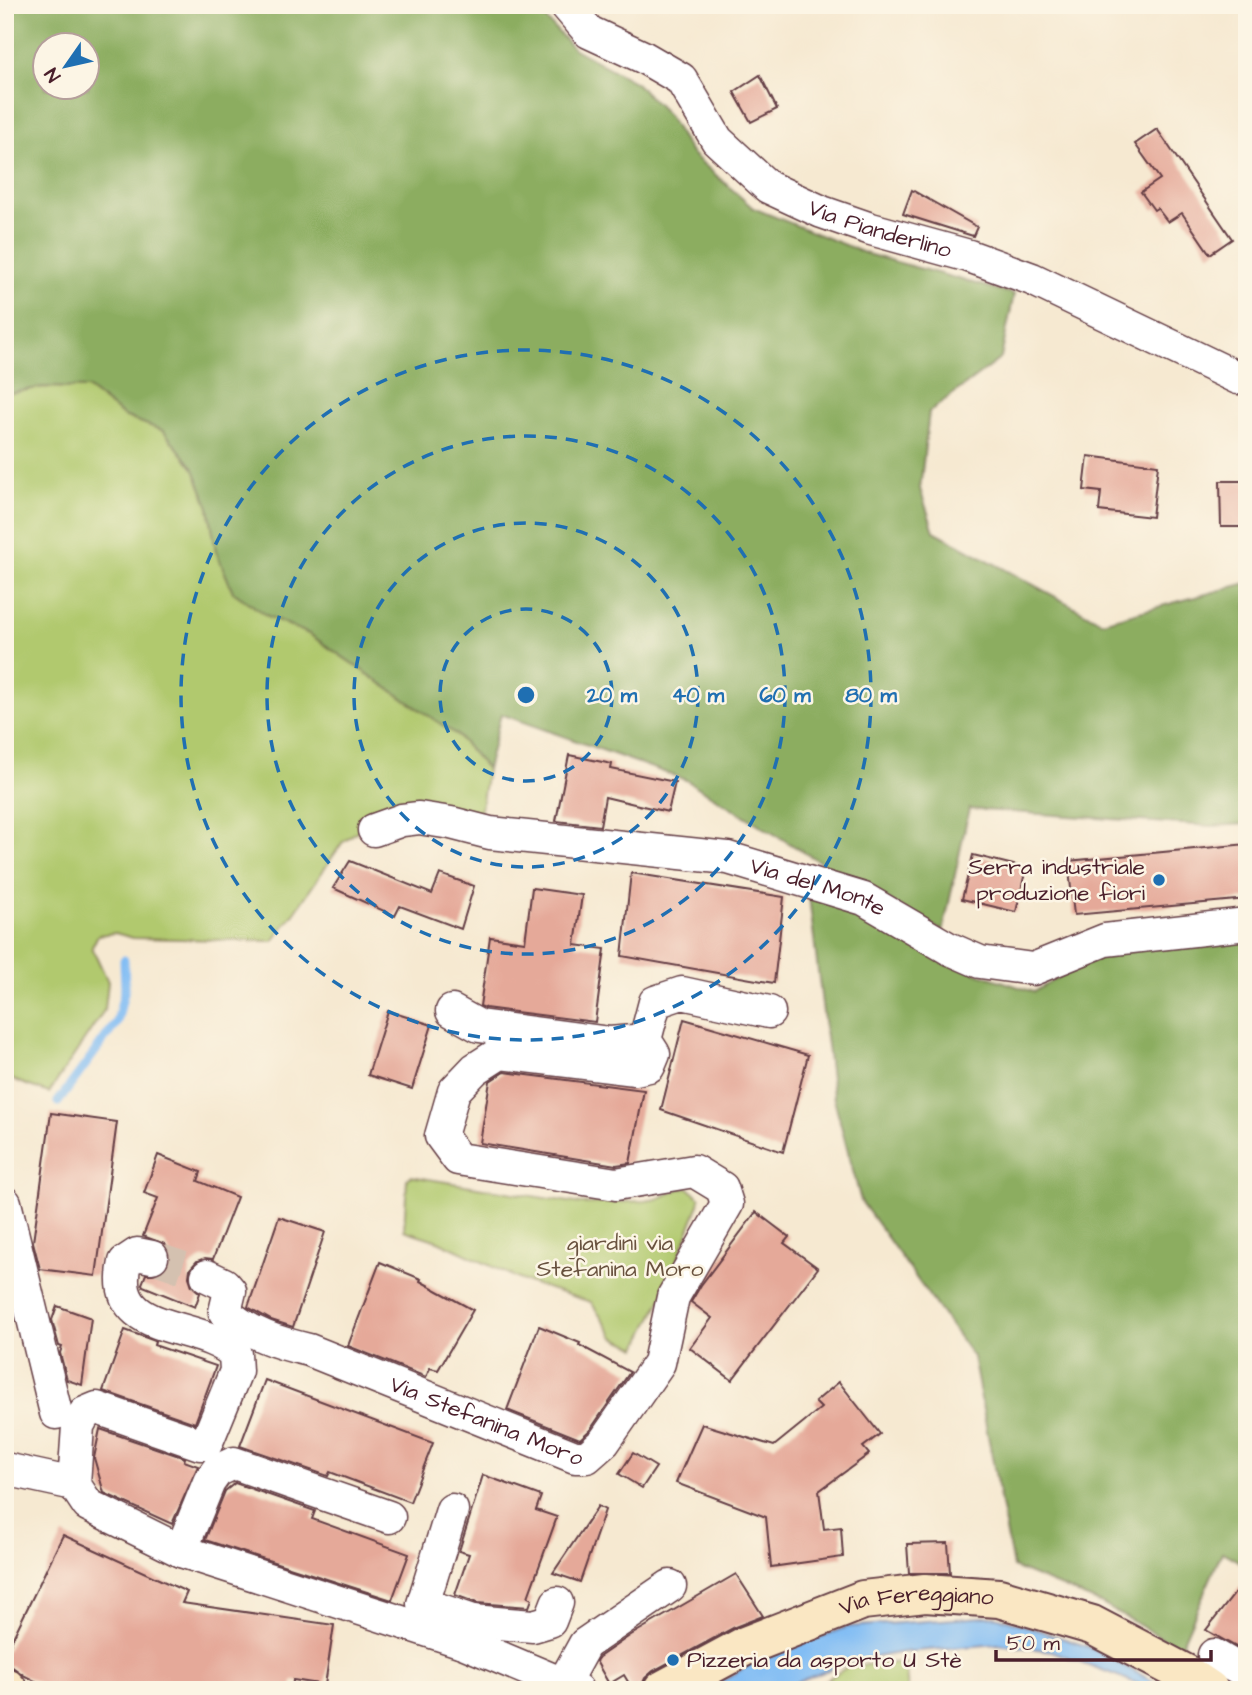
<svg xmlns="http://www.w3.org/2000/svg" width="1252" height="1695" font-family="'Architects Daughter',sans-serif">
<rect width="100%" height="100%" fill="#fcf5e5"/>
<filter id="ink" filterUnits="userSpaceOnUse"><feTurbulence type="fractalNoise" baseFrequency=".0143" numOctaves="2"/><feDisplacementMap in="SourceGraphic" scale="14" xChannelSelector="R" yChannelSelector="G"/><feConvolveMatrix kernelMatrix="1 2 1 2 8 2 1 2 1" color-interpolation-filters="sRGB"/></filter>
<filter id="wash" filterUnits="userSpaceOnUse"><feTurbulence type="fractalNoise" baseFrequency=".00686" numOctaves="4" result="noise"/><feDisplacementMap in="SourceGraphic" scale="28" xChannelSelector="R" yChannelSelector="G"/><feGaussianBlur stdDeviation="1.57" result="paint"/><feColorMatrix in="noise" values="0 0 0 0 0 0 0 0 0 0 0 0 0 0 0 0 0 1.4 0 .05"/><feComposite in="paint" operator="in"/></filter>
<g filter="url(#wash)">
<rect width="100%" height="100%" fill="#f6e9d1"/>
<g fill="#b1c96e" stroke="#7e744c" stroke-width="2">
<path d="M43 387 87 388 124 416 164 431 193 467 209 507 216 551 268 616 309 634 457 735 487 769 479 821 366 824 342 843 295 912 273 941 133 938 115 933 98 935 92 947 108 982 105 1009 49 1093 5 1077V394Z"/>
<path d="M410 1176 581 1204 645 1201 657 1199 679 1189 689 1188 700 1198 699 1204 665 1292 637 1348 614 1337 591 1302 521 1280 438 1241 404 1230 407 1179Z"/>
<path d="M905 1662 908 1690H810L849 1666Z"/>
</g>
<g fill="#8cad61" stroke="#6b6646" stroke-width="2" fill-rule="evenodd">
<path d="M5 5H533L573 48 636 83 667 114 691 153 753 208 867 254 1014 294 1001 358 929 412 920 489 934 531 1102 622 1247 583V824L1211 826 969 809 943 931 815 859 686 780 501 714 487 769 457 735 309 634 268 616 233 592 216 551 209 507 193 467 164 431 124 416 87 388 43 387 5 394ZM46 46H88V88H46Z"/>
<path d="M809 897 862 909 977 973 1034 992 1109 947 1247 937V1566L1222 1552 1180 1648 1100 1603 1013 1567 973 1357 861 1201 833 1095Z"/>
</g>
<path fill="#82bdf4" stroke="#666e90" stroke-width="2" d="M996 1616 1089 1647 1169 1690H1146L1139 1684 1052 1651 998 1644 904 1652 849 1662 777 1690H708L749 1665 846 1627Z"/>
<g fill="none" stroke-linecap="round" stroke-linejoin="round">
<path stroke="#82bdf4" stroke-width="9" d="M58 1102 117 1022 125 988 124 960"/>
</g>
<g id="blocks">
<g fill="#e5a999">
<path d="M760 75 777 109 751 122 734 92Z"/>
<path d="M1157 129 1232 239 1210 254 1182 213 1168 222 1157 208 1154 210 1141 192 1160 179 1135 144Z"/>
<path d="M912 190 977 227 973 236 903 214Z"/>
<path d="M1088 456 1158 465 1152 517 1099 511 1101 492 1084 490Z"/>
<path d="M1220 481H1247V527H1221Z"/>
<path d="M569 755 612 764 611 769 675 782 668 812 605 797 600 826 556 821Z"/>
<path d="M1247 844V899L1074 915 1068 861Z"/>
<path d="M973 855 1026 868 1016 912 962 899Z"/>
<path d="M350 861 432 894 440 874 474 886 461 929 400 906 395 916 333 888Z"/>
<path d="M631 873 784 897 774 983 622 956Z"/>
<path d="M532 888 582 895 575 945 605 949 595 1022 485 1008 480 1006 490 937 525 942Z"/>
<path d="M388 1011 432 1025 412 1089 368 1075Z"/>
<path d="M684 1019 808 1055 783 1152 661 1110Z"/>
<path d="M504 1072 644 1090 630 1163 616 1165 480 1143 490 1081Z"/>
<path d="M51 1113 117 1122 96 1276 40 1269 33 1242Z"/>
<path d="M158 1155 201 1172 198 1181 237 1197 213 1259 205 1258 197 1261 190 1269 189 1277 192 1286 200 1293 195 1307 143 1286 142 1284 146 1274H158L166 1269 170 1260 169 1250 165 1244 143 1236 158 1198 144 1193Z"/>
<path d="M756 1212 789 1237 784 1243 818 1268 732 1380 690 1348 712 1318 691 1302 701 1285Z"/>
<path d="M279 1217 325 1232 293 1327 271 1320 248 1307Z"/>
<path d="M380 1262 421 1279 420 1281 473 1310 438 1370 430 1368 426 1377 348 1346Z"/>
<path d="M57 1306 91 1318 82 1385 67 1380 60 1353 62 1347 59 1346 52 1320Z"/>
<path d="M539 1326 580 1343 579 1345 630 1372 590 1430 580 1439 507 1410Z"/>
<path d="M125 1330 155 1341 154 1345 216 1366 195 1423 103 1391Z"/>
<path d="M265 1380 433 1443 410 1502 330 1472 328 1476 240 1446Z"/>
<path d="M839 1382 880 1434 863 1447 869 1454 819 1491 824 1529 841 1527 843 1557 771 1567 766 1517 676 1483 702 1424 774 1446 821 1408 815 1402Z"/>
<path d="M100 1429 185 1458 184 1461 198 1466 172 1524 104 1493 94 1458Z"/>
<path d="M633 1453 656 1467 642 1488 619 1474Z"/>
<path d="M483 1475 541 1496 536 1510 557 1517 528 1597 532 1599 529 1607 477 1603 455 1595 469 1554 459 1551Z"/>
<path d="M235 1483 315 1511 312 1519 409 1554 392 1600 205 1540 225 1491Z"/>
<path d="M598 1506 605 1510 580 1582 553 1573Z"/>
<path d="M63 1535 187 1592 182 1603 334 1625 325 1685 293 1680 292 1690H53L25 1676 11 1666H5V1654Z"/>
<path d="M948 1543 950 1573H909L907 1544Z"/>
<path d="M736 1574 763 1616 735 1627 653 1671 645 1678 642 1685 635 1690H633L624 1675 609 1684 596 1661 599 1657 631 1635Z"/>
<path d="M1247 1578V1653L1206 1630Z"/>
</g>
</g>
</g>
<g filter="url(#ink)">
<use href="#blocks" fill-opacity="0" stroke="#643d44" stroke-width="2"/>
<g fill="none" stroke-linecap="round" stroke-linejoin="round">
<path stroke="#d4c1b0" stroke-width="32" stroke-dasharray="32 16" stroke-linecap="butt" d="M152 1257 207 1276"/>
<g stroke="#643d44" stroke-width="35">
<g id="street">
<path id="s1" d="M566 5 589 32 643 57 681 79 717 140 768 187 822 212 871 229 969 256 1032 279 1238 378H1247"/>
<path id="s2" d="M374 830 402 820 419 818 451 823 490 833 728 858 864 899 948 948 980 962 1033 969 1105 940 1247 924"/>
<path d="M452 1011 479 1026 610 1043 645 1040"/>
<path d="M5 1203 56 1413"/>
<path d="M152 1257 137 1254 125 1262C108 1338 199 1319 235 1354L236 1371 206 1444H200L97 1408 85 1413 78 1426 74 1484 88 1505 181 1551 463 1642 577 1690"/>
<path id="s3" d="M207 1276 224 1284 230 1291 225 1312C249 1334 278 1343 309 1350L575 1457H587L604 1442 659 1363 673 1297 727 1204 722 1188 694 1171 616 1184 458 1159 441 1136 454 1091 475 1069 500 1053 635 1069 649 1066 654 1054 645 1040 655 1002 682 993 769 1012"/>
<path d="M5 1469 74 1484"/>
<path d="M452 1510 423 1604 473 1621 463 1642"/>
<path d="M181 1551 209 1482 217 1471 234 1463 389 1517"/>
<path d="M473 1621 533 1626 550 1621 557 1603"/>
<path d="M1214 1655 1247 1674"/>
<path d="M563 1684 585 1644 670 1586"/>
</g>
</g>
<g stroke="#643d44" stroke-width="42">
<g id="secondary">
<path d="M5 1687 8 1690"/>
<path id="s4" d="M663 1690 745 1646 863 1600 925 1593 999 1598 1092 1625 1184 1673 1209 1690"/>
</g>
</g>
<use href="#street" stroke="#fff" stroke-width="32"/>
<use href="#secondary" stroke="#fae7c3" stroke-width="38"/>
</g>
</g>
<g fill="none" stroke="#1f6fb2" stroke-width="3.5" stroke-dasharray="12 9">
<circle cx="526" cy="695" r="86"/>
<circle cx="526" cy="695" r="172"/>
<circle cx="526" cy="695" r="259"/>
<circle cx="526" cy="695" r="345"/>
</g>
<g fill="#1f6fb2" stroke="#fcf5e5" stroke-width="2.5">
<circle cx="1159" cy="880" r="7"/>
<circle cx="673" cy="1660" r="7"/>
</g>
<g text-anchor="middle" dominant-baseline="central" stroke-width="5" stroke-linejoin="round" paint-order="stroke">
<g font-size="23" fill="#4a1f2b" stroke="#fcf5e5">
<text stroke="none"><textPath href="#s1" startOffset="399">Via Pianderlino</textPath></text>
<text stroke="none"><textPath href="#s2" startOffset="453">Via del Monte</textPath></text>
<text stroke="none"><textPath href="#s3" startOffset="334">Via Stefanina Moro</textPath></text>
<text stroke="none"><textPath href="#s4" startOffset="273">Via Fereggiano</textPath></text>
</g>
<g font-size="23" fill="#4a1f2b" stroke="#fcf5e5" text-anchor="end">
<text x="1145" y="867">Serra industriale<tspan x="1145" dy="26">produzione fiori</tspan></text>
<text x="687" y="1660" text-anchor="start">Pizzeria da asporto U Stè</text>
</g>
<g font-size="23" fill="#69523f" stroke="#fcf5e5">
<text x="620" y="1243">giardini via<tspan x="620" dy="26">Stefanina Moro</tspan></text>
</g>
</g>
<circle cx="526" cy="695" r="10" fill="#1f6fb2" stroke="#fcf5e5" stroke-width="3.5"/>
<g font-size="21" text-anchor="middle" font-weight="bold" fill="#1f6fb2" stroke="#fcf5e5" stroke-width="5" stroke-linejoin="round" paint-order="stroke">
<text x="612" y="702">20 m</text>
<text x="698" y="702">40 m</text>
<text x="785" y="702">60 m</text>
<text x="871" y="702">80 m</text>
</g>
<rect width="1252" height="1695" fill="none" stroke="#fcf5e5" stroke-width="28"/>
<g transform="translate(66 66) rotate(236)"><circle r="33" fill="#fcf5e5" stroke="#b59f9b" stroke-width="2"/>
<path d="M0-5L12 26L0 18L-12 26Z" fill="#1f6fb2"/>
<text y="-10" font-size="19" font-weight="bold" text-anchor="middle" fill="#4a1f2b">N</text>
</g>
<path d="M996 1650v10h215v-10" fill="none" stroke="#4a1f2b" stroke-width="3.5"/>
<text x="1007" y="1650" font-size="21" fill="#4a1f2b" stroke="#fcf5e5" stroke-width="5" paint-order="stroke">50 m</text>
</svg>
